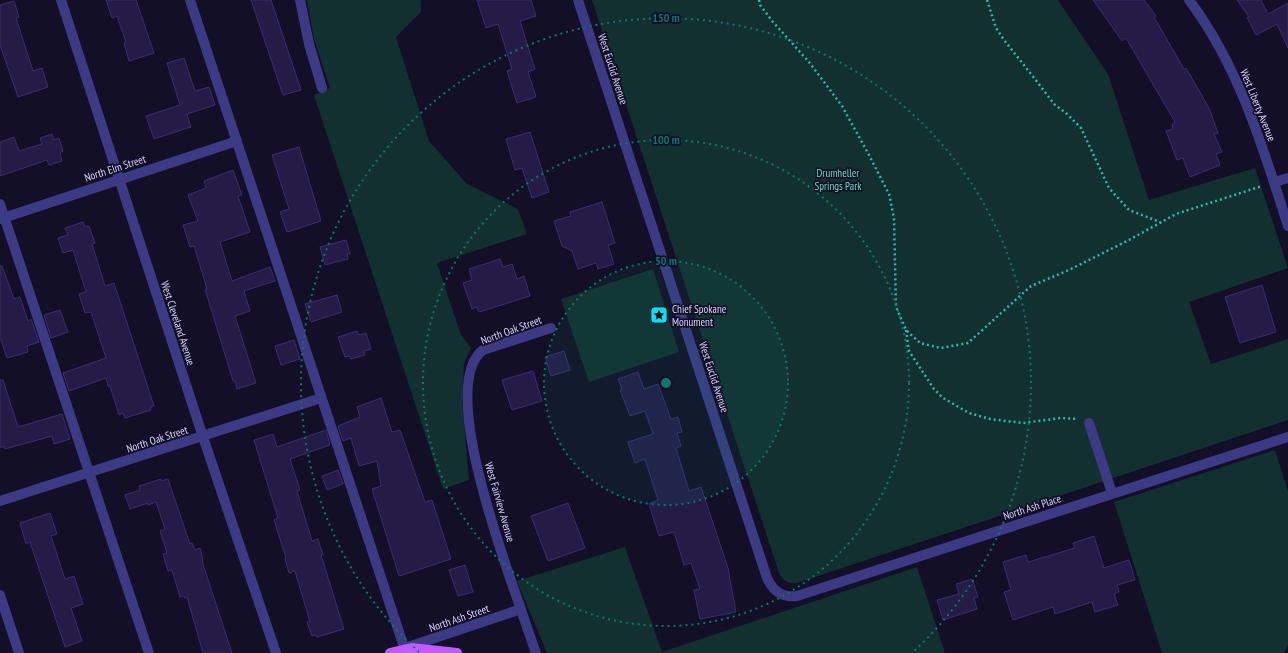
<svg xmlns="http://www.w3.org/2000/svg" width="1288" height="653" font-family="'PT Sans Narrow',sans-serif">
<rect width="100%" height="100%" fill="#130f26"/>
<g fill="#12302f">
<path d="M307 0H421V12L396 37 429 141 467 184 518 209 527 234 437 263 461 335 471 348 464 363 462 401 469 480 443 489 314 95 330 88 314 39Z"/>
<path d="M592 0H1058L1108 74 1149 200 1255 168 1288 268 1189 302 1211 364 1288 339V420L797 583C788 584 783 581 779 573Z"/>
<path d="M653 269 679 352 589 382 561 299Z"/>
<path d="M1275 450 1288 491V645L1284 653H1162L1114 502Z"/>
<path d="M625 547 662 652 917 567 945 653H547L517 581Z"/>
</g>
<g fill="#241b47" stroke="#3b2d73">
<path d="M106 0H136L154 53 129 61 124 43 126 42 117 16 112 18Z"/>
<path d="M251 0H271L301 90 283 95Z"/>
<path d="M477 0H531L536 16 520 21 535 69 528 72 536 97 517 103 507 71 512 69 498 24 486 28Z"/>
<path d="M1093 0H1144L1156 16 1154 17 1184 69 1186 68 1209 108 1218 133 1214 134 1222 152 1216 154 1220 165 1190 177 1183 158 1177 160 1166 131 1173 129 1172 124 1175 122 1126 38 1122 41Z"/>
<path d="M1237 0H1261L1268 14 1288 3V48L1277 24 1256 35 1247 17H1249Z"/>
<path d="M14 1 19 17 16 18 33 71 42 68 48 87 18 97 0 45V5Z"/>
<path d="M184 58 195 91 209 87 215 105 187 114 191 127 154 139 146 116 180 105 167 63Z"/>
<path d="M530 132 549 192 532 198 522 168 515 170 506 139Z"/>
<path d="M52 134 54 140 59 138 63 151 60 153 62 161 49 165 47 160 0 176V142L14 137 19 151 42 144 40 138Z"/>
<path d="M299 147 321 221 287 232 280 212 289 209 272 155Z"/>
<path d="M233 170 242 195 238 196 250 232 220 242 232 281 270 267 275 281 244 291 250 311 235 316 256 383 237 389 235 381H233L205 289H207L194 246 190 247 183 225 198 221 188 195 206 188 204 181Z"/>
<path d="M602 202 615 243 608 245 614 264 598 269 596 263 578 269 572 251 562 246 554 221 571 216 570 212Z"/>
<path d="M83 222 85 227 89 226 95 243 92 244 105 286 114 283 154 406 150 408 151 410 125 418 123 413 119 415 110 386H108L106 378 69 391 63 373 106 358 91 312 85 313 79 294 86 292 73 250 63 253 58 238 68 235 65 228Z"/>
<path d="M346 240 350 254H347L348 259 325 265 320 247Z"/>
<path d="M500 259 503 267 512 264 517 279 524 276 530 296 479 312 477 307 472 309 463 283 472 280 469 269Z"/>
<path d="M0 266H2L14 299 20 297 28 321 31 319 39 342 27 346 28 352 7 358 0 337Z"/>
<path d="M1262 285 1276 332 1240 343 1225 297Z"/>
<path d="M337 295 342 312 311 322 305 304Z"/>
<path d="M60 310 68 332 51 338 44 315Z"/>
<path d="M357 331 359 335 366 333 371 349 364 351 365 355 351 359 350 356 345 357 338 337Z"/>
<path d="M294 340 300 359 281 365 275 346Z"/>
<path d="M564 351 570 370 551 376 545 357Z"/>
<path d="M533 371 542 401 512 410 502 380Z"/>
<path d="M638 372 644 389 658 384 671 419 678 417 682 432 677 433 681 446 676 448 689 491 701 487 728 568 736 612 700 619 694 590 700 589 691 563 684 565 674 532 659 536 649 504 658 500 645 459 635 463 628 442 653 434 645 411 630 416 620 390 622 389 618 379Z"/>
<path d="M0 380H3L18 427 62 414 70 439 54 444 52 436 5 449 4 446 0 448Z"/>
<path d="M381 398 392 432 400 430 425 502 432 500 451 559 399 576 372 489 381 486 377 461 359 466 351 438 343 441 338 426 360 417 357 407Z"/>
<path d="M326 430 330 445 290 459 300 490 297 491 312 541 318 539 323 555H321L344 629 317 637 316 635 312 636 307 622H310L295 571 289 573 285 559 286 558 274 520 278 518 254 440 273 434 277 447Z"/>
<path d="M338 470 343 484 327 490 322 476Z"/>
<path d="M161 479V481L168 479 190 544 192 543 195 550 200 548 203 560 202 561 232 653H203L187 597 185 598 184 596 180 597 172 570 168 571 163 554 167 553 160 531 165 529 156 502 148 505V503L130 509 125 495 140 490 139 486Z"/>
<path d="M568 503 585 548 548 561 531 516Z"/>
<path d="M50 513 57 534 51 536 65 579 74 576 83 604 71 608 82 641 65 647 30 542 26 544 20 523Z"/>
<path d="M1094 536 1104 568 1129 560 1135 580 1117 585 1119 592 1114 594 1118 605 1095 612 1092 602 1055 614 1053 607 1013 620 1004 592 1011 590 1003 562 1026 555 1028 562 1075 548 1073 543Z"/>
<path d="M465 565 473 592 458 596 449 570Z"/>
<path d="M972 579 978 597 974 598 977 609 943 620 937 600 959 594 956 584Z"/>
</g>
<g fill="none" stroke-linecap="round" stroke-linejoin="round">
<g stroke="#2fb8b0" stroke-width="2.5" stroke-dasharray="2 3" stroke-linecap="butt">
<path d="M759 0 760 5 773 22 809 62 842 106 869 155 889 194 894 218 896 307 906 330 920 343 941 348 968 343 1031 286 1069 270 1129 240 1176 214 1262 186"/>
<path d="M987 0 996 28 1004 40 1035 79 1054 104 1067 114 1081 128 1109 188 1129 210 1160 222"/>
<path d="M906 330 909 351 934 389 943 398 969 413 990 419 1023 423 1061 418 1078 419"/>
</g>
<g stroke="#3d3a85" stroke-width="10">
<path d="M61 0 203 437 276 653"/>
<path d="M190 0 406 653"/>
<path d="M300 0 309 44 322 88"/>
<path d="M578 0 767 578C773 591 782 598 797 596L1288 437"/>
<path d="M1189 0C1239 66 1263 148 1288 226"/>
<path d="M1274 182 1288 178"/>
<path d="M0 204 149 653"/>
<path d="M0 219 237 141"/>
<path d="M1089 423 1112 493"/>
<path d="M0 501 321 398"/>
<path d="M0 595 19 653"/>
<path d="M405 648 521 609"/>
<path d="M536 653C527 628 519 603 510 578 496 535 441 382 483 350L551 328"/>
</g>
<path stroke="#c25bff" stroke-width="10" d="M390 653 411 648 457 653"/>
</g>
<circle cx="666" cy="383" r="122" fill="#0f766e" fill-opacity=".12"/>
<g fill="none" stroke="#0f766e" stroke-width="2" stroke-dasharray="2 4">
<circle cx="666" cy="383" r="122"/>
<circle cx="666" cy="383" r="243"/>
<path d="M419 652A365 365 0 1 1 913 652"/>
</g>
<defs>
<g id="sight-square" transform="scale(0.9)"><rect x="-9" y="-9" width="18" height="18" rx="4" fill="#00e5ff" stroke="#130f26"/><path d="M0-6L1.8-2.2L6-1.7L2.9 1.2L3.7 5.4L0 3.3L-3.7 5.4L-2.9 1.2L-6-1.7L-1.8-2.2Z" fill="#111"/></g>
</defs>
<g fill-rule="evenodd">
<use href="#sight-square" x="659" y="315"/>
</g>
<g text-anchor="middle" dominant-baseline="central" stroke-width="3.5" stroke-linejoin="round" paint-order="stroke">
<g font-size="11" fill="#d9d4ff" stroke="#130f26">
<text transform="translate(613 69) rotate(72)">West Euclid Avenue</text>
<text transform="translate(1258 105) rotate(68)">West Liberty Avenue</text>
<text transform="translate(115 168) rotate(-18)">North Elm Street</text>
<text transform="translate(178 323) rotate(72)">West Cleveland Avenue</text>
<text transform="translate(511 330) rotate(-20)">North Oak Street</text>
<text transform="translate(714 377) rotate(72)">West Euclid Avenue</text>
<text transform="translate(157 439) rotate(-18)">North Oak Street</text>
<text transform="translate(500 502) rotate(74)">West Fairview Avenue</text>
<text transform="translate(1032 507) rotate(-18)">North Ash Place</text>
<text transform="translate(459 618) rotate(-19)">North Ash Street</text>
</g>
<g font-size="11" fill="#5fe0c0" stroke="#130f26">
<text x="838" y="173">Drumheller<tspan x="838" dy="13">Springs Park</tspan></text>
</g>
<g font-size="11" fill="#d9d4ff" stroke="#130f26" text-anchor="start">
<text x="672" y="309">Chief Spokane<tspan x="672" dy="13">Monument</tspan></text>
</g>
</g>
<circle cx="666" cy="383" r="6" fill="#0f766e" stroke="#130f26" stroke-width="2"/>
<g font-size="12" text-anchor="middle" font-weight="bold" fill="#0f766e" stroke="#130f26" stroke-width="3.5" stroke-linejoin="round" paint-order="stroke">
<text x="666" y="22">150 m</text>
<text x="666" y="144">100 m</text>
<text x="666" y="265">50 m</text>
</g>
</svg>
